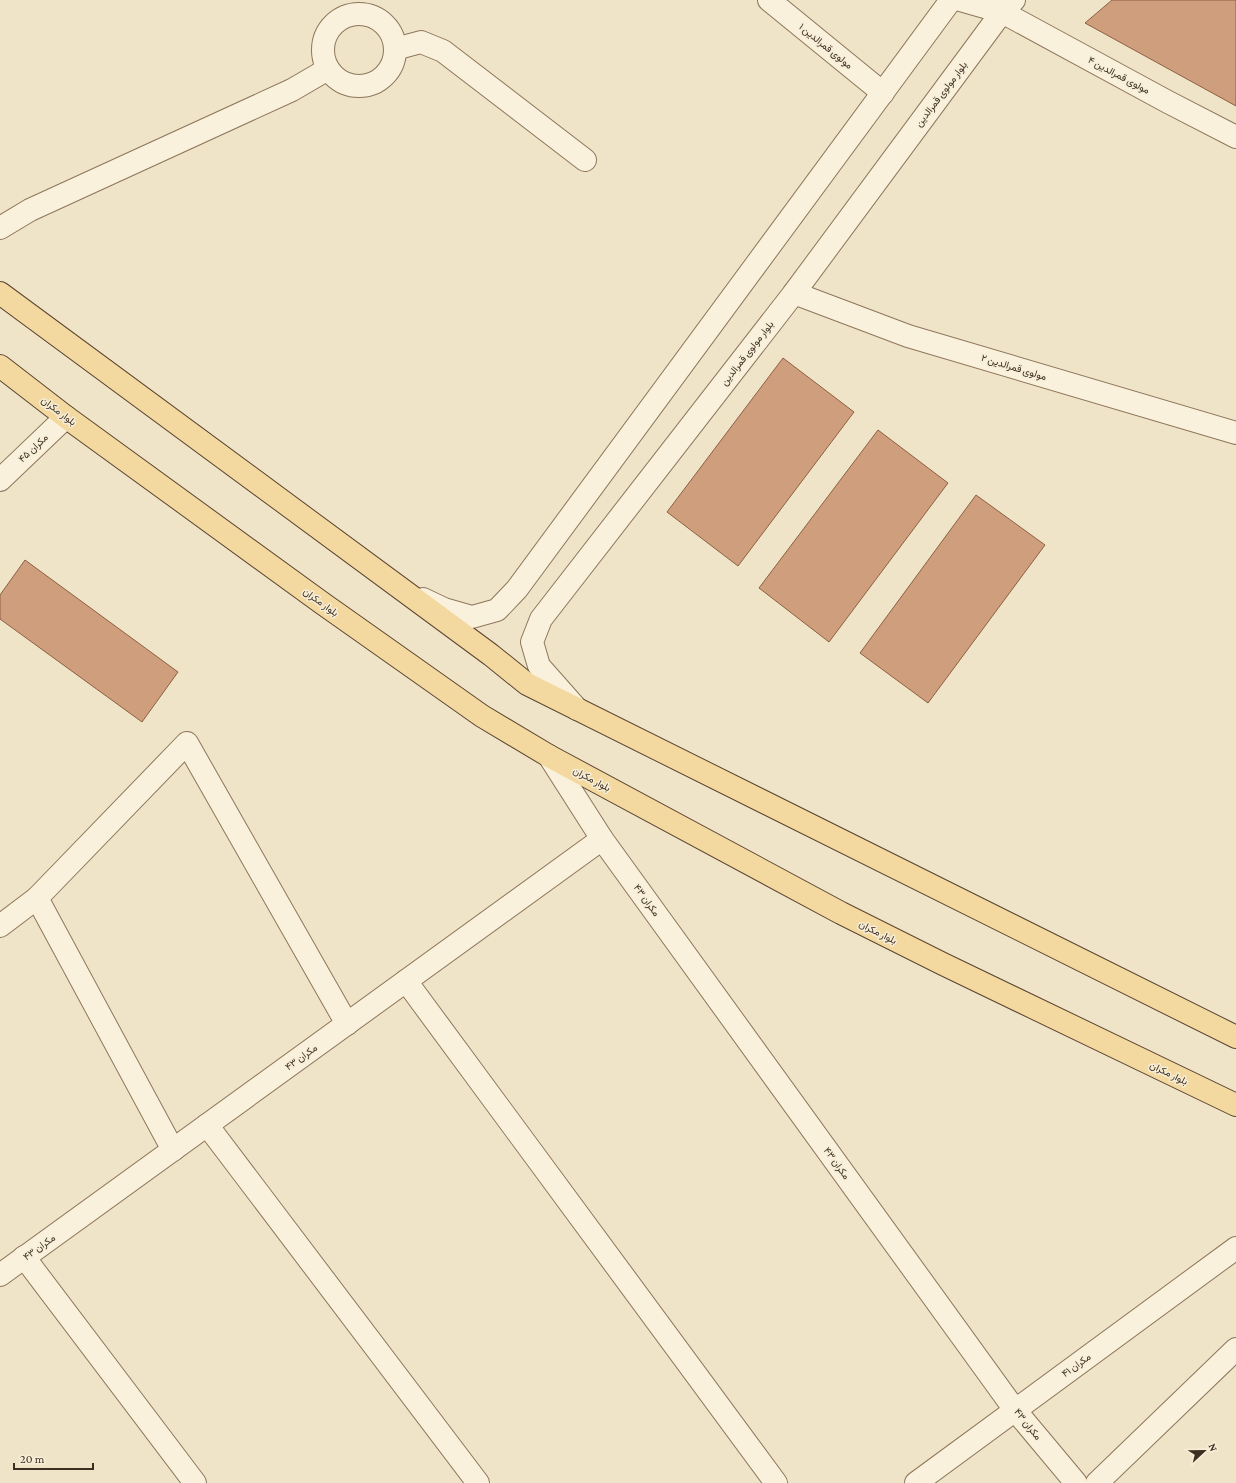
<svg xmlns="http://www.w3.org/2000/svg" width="1236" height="1483" font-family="'Crimson Pro',Vazirmatn,serif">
<rect width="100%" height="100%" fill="#f0e4c8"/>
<g fill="#cf9f7d" stroke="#8d5f41">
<path d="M1112 0H1236V106L1085 23Z"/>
<path d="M783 358 854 412 738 566 667 512Z"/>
<path d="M878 430 948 483 829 642 759 588Z"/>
<path d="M976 495 1045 545 928 703 860 653Z"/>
<path d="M25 560 178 672 142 722 0 619V595Z"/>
</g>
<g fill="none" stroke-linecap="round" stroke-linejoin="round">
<g stroke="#8d765c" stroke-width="24">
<g id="minor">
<path d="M769 0 883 93"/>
<path d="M960 0 1002 12 1168 102 1236 137"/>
<circle cx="359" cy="50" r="36"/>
<path d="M395 49 421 42 443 51 585 160"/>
<path d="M0 228 30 210 292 90 328 69"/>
<path d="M794 293 908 336 1236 433"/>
<path d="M0 480 66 417"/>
<path d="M423 599 444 609 472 617 497 610 517 589 951 0"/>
<path d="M577 709 539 666 532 642 541 619 794 293 1002 12 1014 0"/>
<path d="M549 756 602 839 1015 1410 1076 1483"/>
<path d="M0 926 37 898"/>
<path d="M406 981 776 1483"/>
<path d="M207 1125 478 1483"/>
<path d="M173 1150 37 898 187 743 347 1024"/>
<path d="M24 1257 195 1483"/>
<path d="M0 1275 602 839"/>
<path d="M916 1483 1236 1248"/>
<path d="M1097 1483 1236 1349"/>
</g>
</g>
<g stroke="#5b4430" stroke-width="24">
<g id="major">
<path d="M0 293 491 655 527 684 1236 1037"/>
<path d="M0 366 66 417 322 603 482 716 549 756 841 913 943 964 1236 1105"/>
</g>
</g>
<use href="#minor" stroke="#faf1dc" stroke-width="22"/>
<use href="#major" stroke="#f3d9a0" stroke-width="22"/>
</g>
<g text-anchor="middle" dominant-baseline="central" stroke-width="3" stroke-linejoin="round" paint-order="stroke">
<g font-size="10" fill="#3d2e20" stroke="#f7eed8">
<text transform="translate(826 46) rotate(39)">مولوی قمرالدین ۱</text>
<text transform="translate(1119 75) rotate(28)">مولوی قمرالدین ۴</text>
<text transform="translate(941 94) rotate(-53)">بلوار مولوی قمرالدین</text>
<text transform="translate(747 353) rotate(-52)">بلوار مولوی قمرالدین</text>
<text transform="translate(1014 367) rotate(17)">مولوی قمرالدین ۲</text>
<text transform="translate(59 411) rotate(37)">بلوار مکران</text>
<text transform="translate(33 448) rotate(-43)">مکران ۴۵</text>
<text transform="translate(321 602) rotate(36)">بلوار مکران</text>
<text transform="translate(592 779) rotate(28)">بلوار مکران</text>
<text transform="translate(647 900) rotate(54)">مکران ۴۳</text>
<text transform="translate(878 932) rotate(27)">بلوار مکران</text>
<text transform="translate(301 1057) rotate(-36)">مکران ۴۳</text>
<text transform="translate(1169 1073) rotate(26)">بلوار مکران</text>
<text transform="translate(837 1163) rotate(54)">مکران ۴۳</text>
<text transform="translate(39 1247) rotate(-36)">مکران ۴۳</text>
<text transform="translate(1076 1365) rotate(-36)">مکران ۴۱</text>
<text transform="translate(1028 1424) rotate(51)">مکران ۴۳</text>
</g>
</g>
<g transform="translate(1204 1451) rotate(68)" stroke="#f7eed8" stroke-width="3" paint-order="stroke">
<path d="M0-3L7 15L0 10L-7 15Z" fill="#3d2e20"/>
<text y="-6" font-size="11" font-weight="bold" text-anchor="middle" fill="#3d2e20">N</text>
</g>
<path d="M14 1463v6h79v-6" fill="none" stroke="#3d2e20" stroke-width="2"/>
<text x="20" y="1463" font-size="12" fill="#3d2e20" stroke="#f7eed8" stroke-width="3" paint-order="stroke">20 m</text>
</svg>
